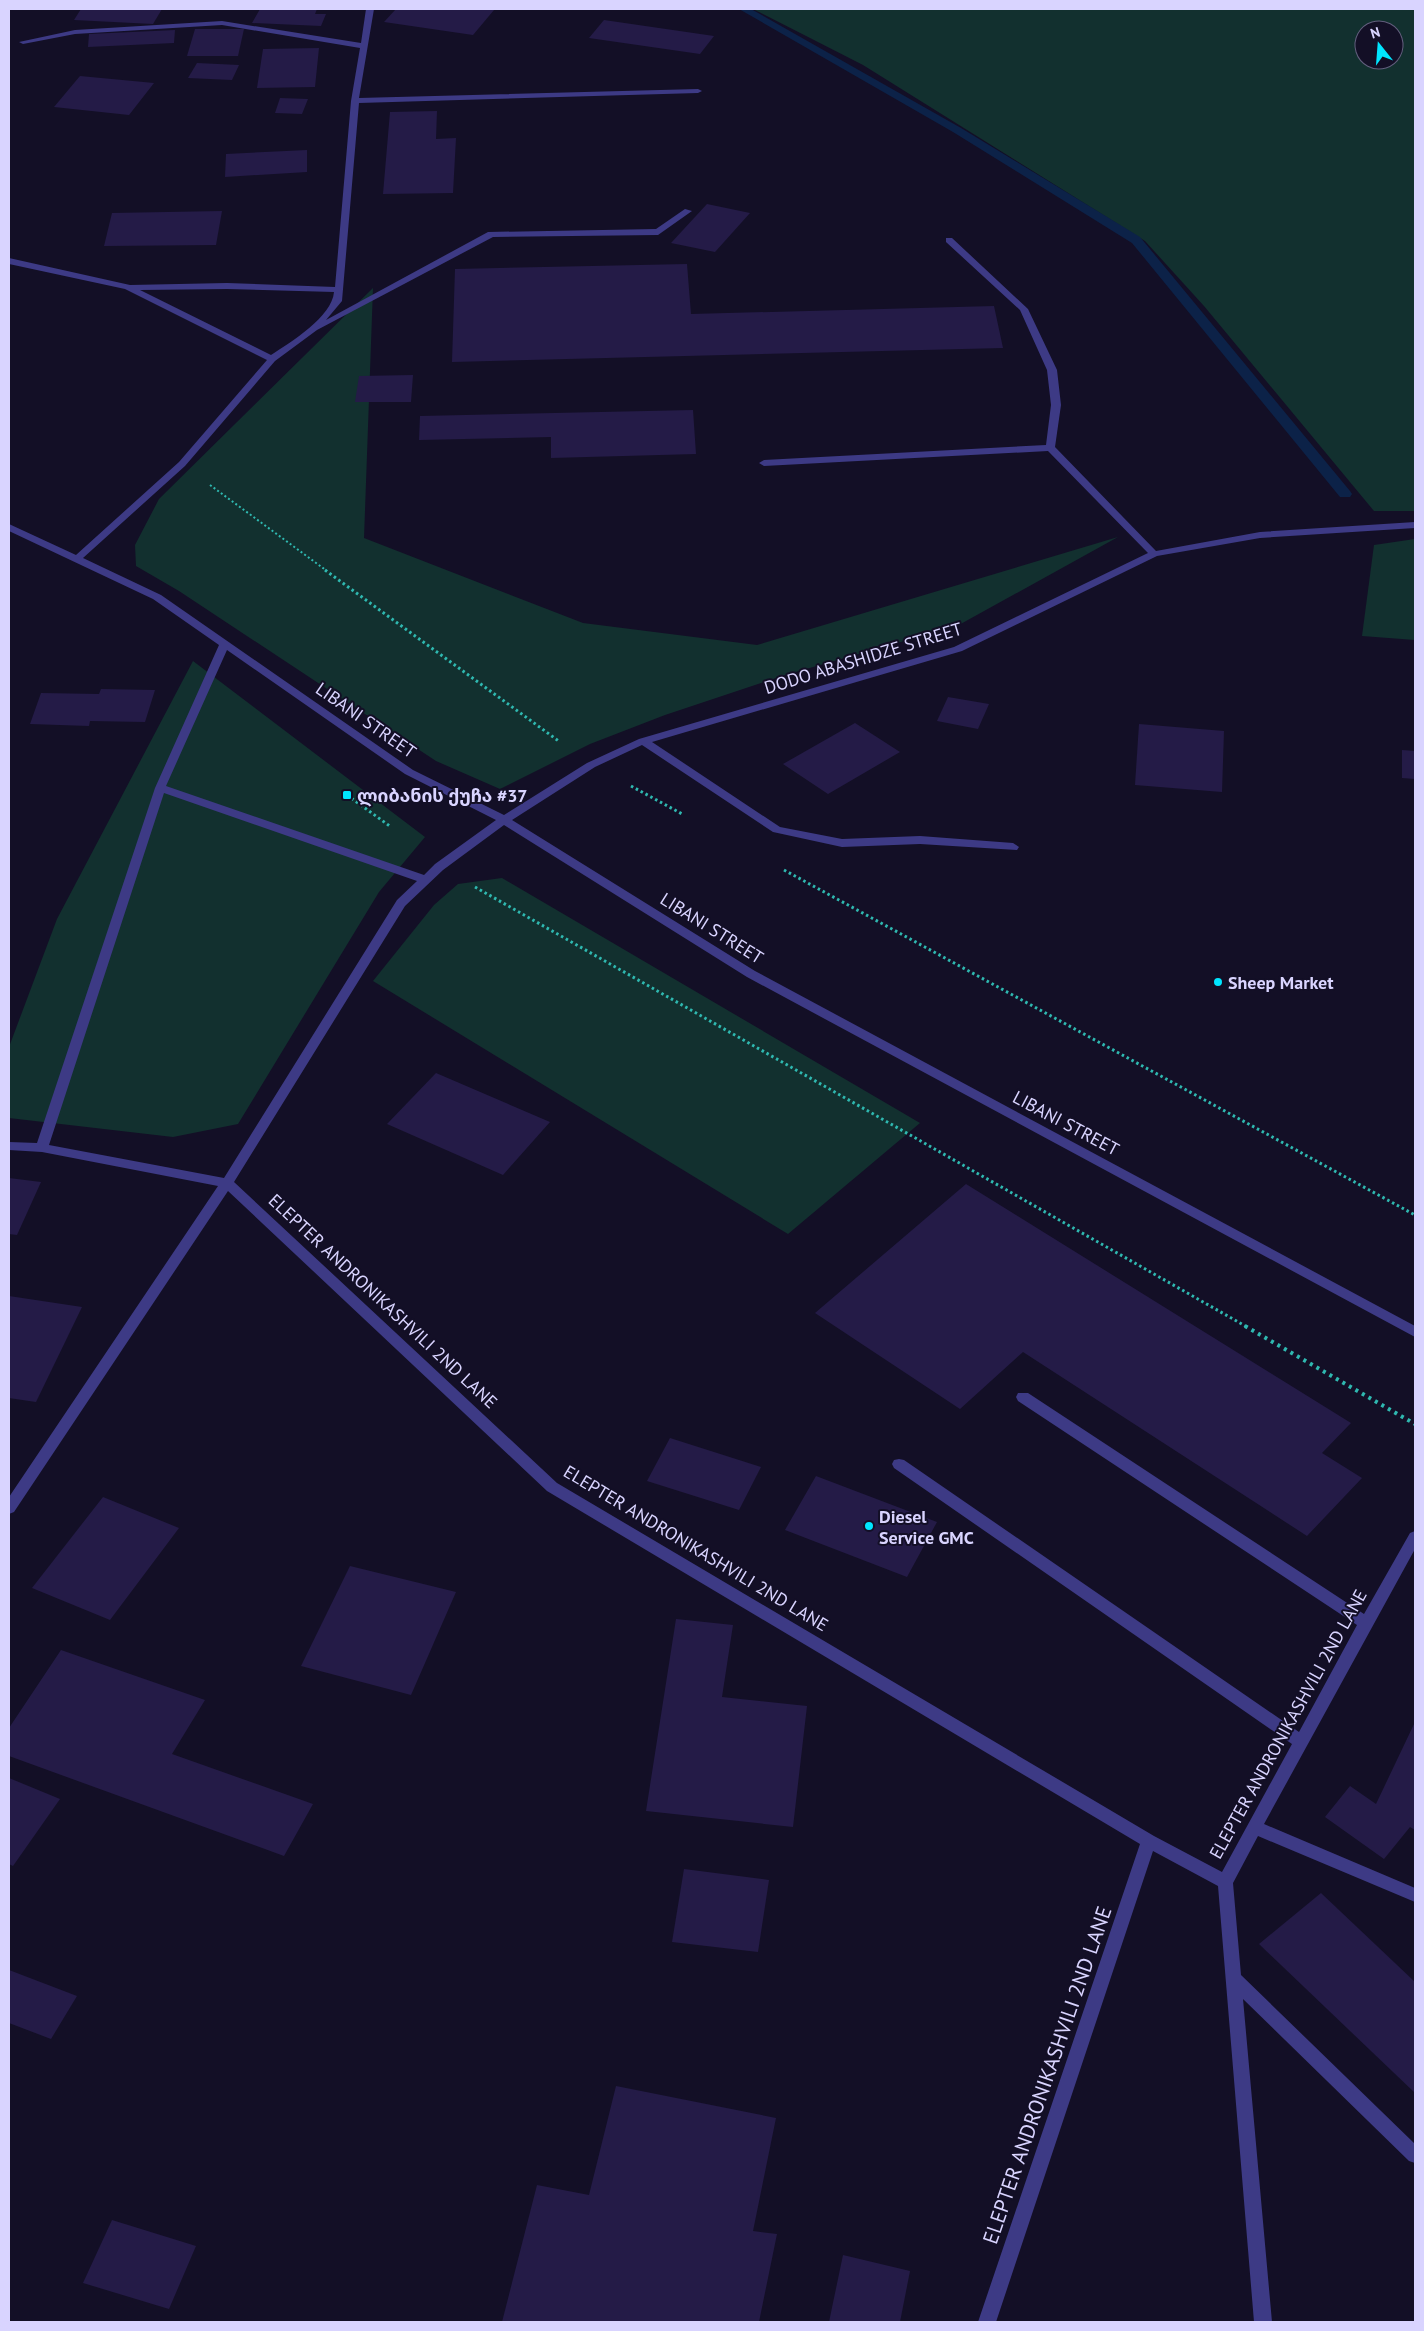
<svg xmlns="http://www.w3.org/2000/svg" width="1424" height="2331" font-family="'PT Sans','Noto Sans Georgian',sans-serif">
<rect width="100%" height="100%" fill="#130f26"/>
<g fill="#12302f" fill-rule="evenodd">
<path d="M753 9H1415V511H1374L1204 306 1145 241 863 65ZM1364 30H1394V60H1364Z"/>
<path d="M373 288 364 538 583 623 757 645 1118 537 957 626 785 675 665 715 590 744 500 789 436 761 179 591 136 566 135 545 159 499Z"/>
<path d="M1415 539V640L1362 636 1374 545Z"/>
<path d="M193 661 425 837 379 892 238 1124 173 1137 9 1118V1047L57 919Z"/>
<path d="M502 878 920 1123 788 1234 373 981 434 905 458 884Z"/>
</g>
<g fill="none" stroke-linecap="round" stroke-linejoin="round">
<path fill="#0c2248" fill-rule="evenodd" d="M739 9H751L961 128 1140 237 1350 491 1352 494 1350 497H1340L1132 243 953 132Z"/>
</g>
<g fill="#241b47">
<path d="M81 9H162L153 24 74 20Z"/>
<path d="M260 9H317L315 14H326L321 26 252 23Z"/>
<path d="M396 9H485L494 10 473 35 384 22Z"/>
<path d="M604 20 714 36 700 54 589 38Z"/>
<path d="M195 29H244L238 56H187Z"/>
<path d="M175 30 174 43 88 47 89 34Z"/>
<path d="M319 48 315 87 257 88 263 49Z"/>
<path d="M197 63 239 65 232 80 188 78Z"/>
<path d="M80 76 154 83 129 115 54 107Z"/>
<path d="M280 98 308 99 302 114 275 113Z"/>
<path d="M437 111 436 139 456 138 453 193 383 194 390 112Z"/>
<path d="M307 150V172L225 177 226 154Z"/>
<path d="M707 204 750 213 715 252 671 243Z"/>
<path d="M222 211 216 245 104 246 112 213Z"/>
<path d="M687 264 691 314 994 306 1003 348 452 362 455 269Z"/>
<path d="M413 375 411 402H355L359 376Z"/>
<path d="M693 410 696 454 551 458V437L419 440 420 416Z"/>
<path d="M101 689 155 690 145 722 90 721 89 726 30 724 41 693 99 694Z"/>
<path d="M948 697 989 704 978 729 937 721Z"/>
<path d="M855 723 900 752 828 794 783 764Z"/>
<path d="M1139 724 1224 731 1222 792 1135 785Z"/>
<path d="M1402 750 1415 751V779L1402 778Z"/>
<path d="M436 1073 550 1122 503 1175 387 1124Z"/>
<path d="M9 1178 41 1182 17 1235 9 1234Z"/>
<path d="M966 1184 1351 1423 1322 1453 1362 1478 1307 1536 1023 1352 960 1409 815 1313Z"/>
<path d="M9 1296 82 1307 36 1402 9 1398Z"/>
<path d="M670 1438 761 1467 739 1510 647 1481Z"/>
<path d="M816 1476 937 1522 907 1577 785 1530Z"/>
<path d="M103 1497 179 1528 110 1620 32 1588Z"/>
<path d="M350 1566 456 1592 411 1695 301 1666Z"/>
<path d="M676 1619 733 1625 722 1697 807 1706 793 1827 646 1811Z"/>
<path d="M61 1650 205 1700 172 1754 313 1804 284 1856 9 1756V1728Z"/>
<path d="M1415 1722V1830L1410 1827 1384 1859 1325 1817 1350 1786 1376 1804Z"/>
<path d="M9 1778 60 1799 13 1866 9 1864Z"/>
<path d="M684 1869 769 1880 758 1952 672 1942Z"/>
<path d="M1321 1893 1415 1982V2093L1259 1944Z"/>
<path d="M9 1970 77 1996 51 2039 9 2023Z"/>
<path d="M616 2086 776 2118 753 2231 777 2234 759 2322H502L537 2185 589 2195Z"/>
<path d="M112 2220 196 2246 169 2309 83 2283Z"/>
<path d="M843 2255 910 2271 900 2322H829Z"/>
</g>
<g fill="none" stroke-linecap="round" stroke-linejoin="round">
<path stroke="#2fb8b0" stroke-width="2" stroke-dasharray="2 2.5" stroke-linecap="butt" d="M210 485 327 571"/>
<g stroke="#2fb8b0" stroke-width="3" stroke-dasharray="2.5 3" stroke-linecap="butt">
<path d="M325 570 560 742"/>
<path d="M631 786 684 815"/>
<path d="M347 795 391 827"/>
<path d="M784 870 1415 1215"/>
<path d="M475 887 1247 1327"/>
</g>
<path stroke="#2fb8b0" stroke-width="4" stroke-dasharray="3 4.5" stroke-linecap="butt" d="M1245 1326 1415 1424"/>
<path fill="#3d3a85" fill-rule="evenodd" d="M366 9H374L359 98 698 89 702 91 698 93 359 103 342 301 326 320 488 232 656 229 685 209 692 211 658 235 493 237 317 330 275 361 185 466 83 558 161 595 413 770 504 815 587 763 639 739 954 647 1148 553 1048 451 764 466 759 463 764 460 1046 445 1051 405 1047 370 1020 310 946 242V238H952L1028 309 1057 370 1061 405 1055 447 1156 551 1260 532 1415 522V528L1260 538 1157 556 962 651 652 742 780 827 842 839 920 836 1013 843 1019 847 1017 850 920 844 842 847 773 832 642 745 595 767 512 820 755 971 1415 1326V1337L747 977 504 825 443 870 405 906 234 1182 557 1483 1154 1836 1222 1872 1292 1744 894 1468 892 1464 894 1460 899 1459 904 1460 1299 1732 1357 1625 1018 1401 1016 1397 1018 1393H1028L1364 1614 1410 1533 1415 1531V1549L1264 1824 1415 1888V1902L1258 1836 1233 1883 1241 1975 1415 2144V2163L1409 2161 1243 1999 1272 2322H1254L1218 1886 1153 1851 996 2322H978L1140 1844 547 1491 228 1191 14 1512 9 1514V1497L218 1186 42 1152 9 1150V1142L37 1143 155 788 219 645 153 599 9 531V524L76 555 179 462 267 360 125 289 9 264V258L130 285 227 283 335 287 351 101 360 48 222 25 75 34 23 44 19 42 75 30 222 21 361 43ZM227 289 334 292C332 317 291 342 271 355L140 290ZM227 650 405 774 496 820 435 864 424 875 166 786ZM164 793 417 881 397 900 224 1178 49 1145Z"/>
</g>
<g fill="#00e5ff" stroke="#130f26" stroke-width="2">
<rect x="342" y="790" width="10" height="10" rx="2.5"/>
<circle cx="1218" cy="982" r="5"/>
<circle cx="869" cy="1526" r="5"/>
</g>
<g text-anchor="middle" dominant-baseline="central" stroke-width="4" stroke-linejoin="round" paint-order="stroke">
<g font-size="18" fill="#d9d4ff" stroke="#130f26">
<text transform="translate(863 658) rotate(-17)">DODO ABASHIDZE STREET</text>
<text transform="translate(366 720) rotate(35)">LIBANI STREET</text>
<text transform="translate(712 928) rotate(32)">LIBANI STREET</text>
<text transform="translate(1066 1123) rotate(28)">LIBANI STREET</text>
<text transform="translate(383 1301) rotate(43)">ELEPTER ANDRONIKASHVILI 2ND LANE</text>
<text transform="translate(696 1548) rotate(31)">ELEPTER ANDRONIKASHVILI 2ND LANE</text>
<text transform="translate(1288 1724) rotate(-61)">ELEPTER ANDRONIKASHVILI 2ND LANE</text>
</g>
<g font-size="18" font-weight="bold" fill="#d9d4ff" stroke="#130f26" text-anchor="start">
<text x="357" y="795">ლიბანის ქუჩა #37</text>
<text x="1228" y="982">Sheep Market</text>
<text x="879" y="1516">Diesel<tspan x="879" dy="21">Service GMC</tspan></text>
</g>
<g font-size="21" fill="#d9d4ff" stroke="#130f26">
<text transform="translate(1047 2075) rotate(-71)">ELEPTER ANDRONIKASHVILI 2ND LANE</text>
</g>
</g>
<rect width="1424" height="2331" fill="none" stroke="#d9d4ff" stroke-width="20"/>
<g transform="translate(1379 45) rotate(343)"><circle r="24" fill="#130f26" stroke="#625e7d"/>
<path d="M0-4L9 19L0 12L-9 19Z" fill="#00e5ff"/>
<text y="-8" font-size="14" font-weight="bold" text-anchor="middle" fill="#d9d4ff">N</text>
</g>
</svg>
